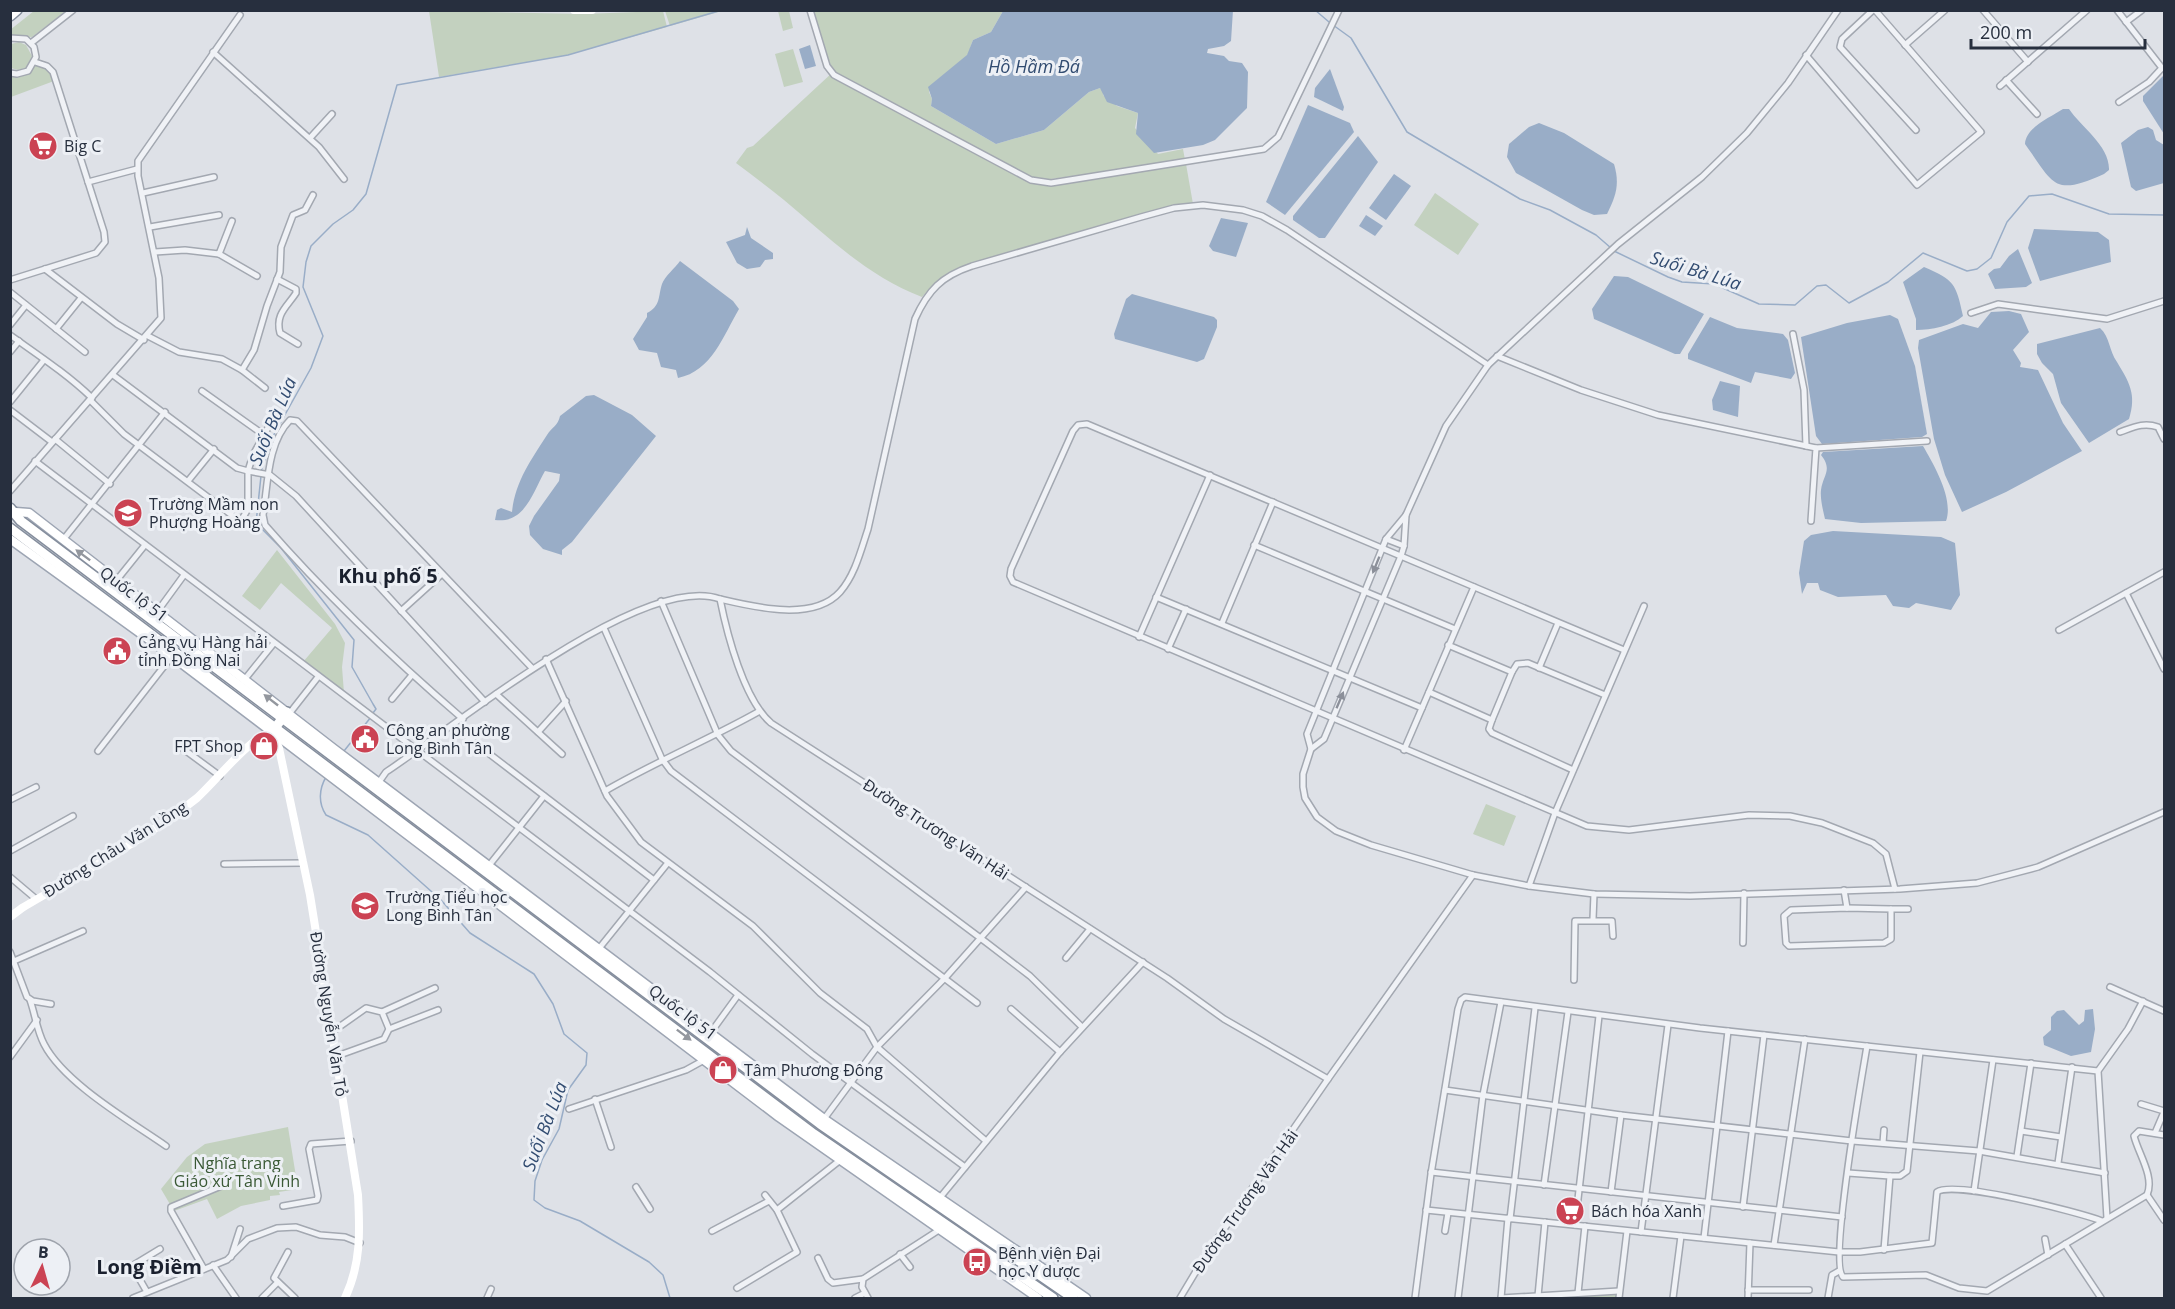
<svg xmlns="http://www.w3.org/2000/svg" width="2175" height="1309" font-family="'Open Sans',sans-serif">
<rect width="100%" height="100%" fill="#dee1e7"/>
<g fill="#c3d1bf">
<path d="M34 11H66L32 37 11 36 10 30Z"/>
<path d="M429 11 584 14 663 11 667 27 568 55 439 77Z"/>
<path d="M665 11V10L722 11 670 26Z"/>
<path d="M778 11H789L793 28 783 31Z"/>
<path d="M812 11H1003L991 32 973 40C971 44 970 50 968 54 959 71 935 74 929 92L932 99 931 106 996 144 1044 130 1089 92 1100 88 1103 90V95L1117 106 1138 113 1135 128 1158 154 1183 149 1185 160 1030 182 1051 185 1186 164 1193 204 971 264C951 271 936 280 922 297 867 276 828 237 784 200 768 187 752 175 736 163L747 148 753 146 833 72Z"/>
<path d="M19 42 26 45 32 56 26 68 18 70 11 68V44Z"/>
<path d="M793 49 803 82 784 87 775 54Z"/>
<path d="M36 64 50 70 54 81 11 97 10 75H24Z"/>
<path d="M1435 193 1479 224 1458 255 1414 225Z"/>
<path d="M277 550 335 624 345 643 342 667 344 693 303 662 332 628 281 583 260 610 242 596Z"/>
<path d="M1486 804 1516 816 1504 846 1473 834Z"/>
<path d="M288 1127 298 1189 279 1192 280 1195 270 1196V1200L241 1206 217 1219 207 1199 174 1211 161 1189 187 1157 205 1144Z"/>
<path d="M1617 1293V1298H1529Z"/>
</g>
<g fill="#99adc7">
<path d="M1233 10 1231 41 1224 46 1208 49 1207 53 1224 56 1229 61 1242 63 1248 72 1247 108 1215 140 1203 145 1154 153 1136 134 1138 113 1107 102 1100 88 1089 92 1044 130 996 144 931 106 932 99 928 87 967 55 973 40 991 32 1003 11Z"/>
<path d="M810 45 816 66 805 69 799 49Z"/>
<path d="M1330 69 1344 107 1343 111 1314 97 1315 88Z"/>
<path d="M2164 75V134L2143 101V96Z"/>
<path d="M1308 105 1350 123 1354 132 1285 215 1266 202Z"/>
<path d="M2063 109H2069C2081 127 2110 146 2109 170L2104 174C2053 197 2054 184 2025 144 2026 127 2051 117 2063 109Z"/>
<path d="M1539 123 1564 133 1614 164C1620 184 1616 196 1607 214L1594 215 1582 210 1516 173 1507 157 1509 144 1529 127Z"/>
<path d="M2148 127 2153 130 2156 140 2164 145V183L2136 191 2131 187 2121 143 2138 130Z"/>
<path d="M1358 136 1378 162 1325 238H1319L1293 220V216Z"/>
<path d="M1394 174 1411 186 1386 220 1369 208Z"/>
<path d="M1366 215 1383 226 1375 236 1359 226Z"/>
<path d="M1221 218 1248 223 1236 257 1213 251 1209 246Z"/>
<path d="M747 227 751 238 773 253V259L765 260 760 267 747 269 737 263 726 242 745 235Z"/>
<path d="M2034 229 2098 232 2109 240 2111 262 2040 281 2028 248Z"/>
<path d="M2018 249 2032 283 2026 287 1995 289 1988 274 1994 269 2000 268 2009 256Z"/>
<path d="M680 261 733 301 739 309C723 336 712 371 678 378L676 370 661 367 657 353 639 350 633 339 647 317V313C661 306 658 296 662 284 665 276 675 268 680 261Z"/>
<path d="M1924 267C1954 280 1956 283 1963 316 1952 326 1931 330 1916 330V319L1903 282Z"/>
<path d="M1614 276 1628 277 1704 314 1680 354H1675L1594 319 1592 309Z"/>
<path d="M1132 294 1214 317 1217 320V327L1204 359 1197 362 1115 339 1114 334 1126 299Z"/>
<path d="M2009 311 2021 314 2029 332 2013 350 2021 363 2020 367 2038 370 2063 423 2082 451 2006 492 1962 512 1945 475 1934 439 1918 348 1919 340 1963 324 1978 328 1991 312Z"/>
<path d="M1890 315 1898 319 1915 366 1927 434 1922 437 1822 444 1816 436 1801 337 1847 323Z"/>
<path d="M1710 317 1737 328 1783 334 1788 340 1795 373 1791 379 1755 372 1751 383 1688 359V354Z"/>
<path d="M2100 328C2110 337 2109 351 2117 362 2129 382 2137 394 2129 419L2089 443 2061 403 2053 374 2042 363 2037 354V344Z"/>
<path d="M1720 381 1740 386 1738 417 1713 410 1712 400Z"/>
<path d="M594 395 632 415 656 436 572 542 562 550V555L543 549 530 535 529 526 534 516 559 481 560 474 545 471C533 492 525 524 495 520L497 510 501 508 512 512C515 482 531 460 547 435 552 427 558 426 560 416L586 396Z"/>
<path d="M1923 446C1934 465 1954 499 1946 521L1861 523 1825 519C1823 510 1820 499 1821 490 1823 475 1833 470 1821 455L1823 452Z"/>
<path d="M1833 531 1941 537 1955 543 1960 595 1951 610 1916 603 1909 608 1893 606 1886 595 1838 597 1820 590 1818 583H1807L1802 594 1799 573 1804 541 1811 535Z"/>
<path d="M2093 1009 2095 1029 2091 1052 2071 1056 2044 1045 2043 1037 2051 1030V1017L2057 1011 2064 1010 2079 1025 2084 1021 2085 1010Z"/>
</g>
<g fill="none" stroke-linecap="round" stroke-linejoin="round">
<g stroke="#99adc7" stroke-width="1.5">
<path d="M1315 10 1329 22"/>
<path d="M1333 25 1351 38 1407 132 1520 199 1550 210 1596 235 1611 248"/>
<path d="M1614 251 1668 277 1682 282 1714 284 1759 304 1795 305 1817 286 1826 285 1849 303 1888 282 1923 253 1967 271 1977 269 1991 258 2007 222 2029 196 2052 194 2109 214 2164 215"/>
<path d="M261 471 272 438 311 368 323 336 303 287 306 262 311 246 333 224 353 210 366 194 397 85 568 55 722 10"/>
<path d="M261 476 256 523 281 548 354 640 352 667 373 704 376 709 373 713"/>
<path d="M344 751 371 717"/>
<path d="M326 777C319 789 318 803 326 815L368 835 441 900 470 933 534 974 553 1004 564 1034 587 1053 586 1065 568 1090 559 1129 542 1160 535 1181 534 1200 545 1208 580 1221 649 1262 663 1275 670 1298"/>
</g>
<g stroke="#a3a8b1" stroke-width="8">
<g id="street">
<path d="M810 10 827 66 834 75 1031 180 1051 183 1264 149 1278 137 1339 10"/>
<path d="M1873 10 1842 39 1840 47 1916 130"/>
<path d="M1983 10 2028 62"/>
<path d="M2117 10 2162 68 2149 82 2119 102"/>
<path d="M2126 22 2142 10"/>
<path d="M10 38 26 39 34 47 36 57 28 71 17 74 10 73"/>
<path d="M31 43 73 10"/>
<path d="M1905 45 1945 10"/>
<path d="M213 52 319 147 344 179"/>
<path d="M1806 55 1917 185 1981 132 1875 10"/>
<path d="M2006 80 2037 114"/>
<path d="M2000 86 2087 10"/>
<path d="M310 138 332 114"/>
<path d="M88 182 137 169"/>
<path d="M143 193 214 177"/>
<path d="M150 227 219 215"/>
<path d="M155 252 185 250 219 254 232 221"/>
<path d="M219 254 257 276"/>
<path d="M45 269 117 324 144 340"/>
<path d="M277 279 296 289V293C287 307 275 314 280 333L298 344"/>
<path d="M10 280 96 253 105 242 104 232 53 72 47 66 35 62"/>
<path d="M10 292 85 352"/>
<path d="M1971 313 1998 304 2107 319 2164 301"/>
<path d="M10 325 26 305"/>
<path d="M56 329 81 298"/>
<path d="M1793 334 1804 390 1806 446"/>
<path d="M10 335C38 355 67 374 92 398"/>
<path d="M148 336 179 352 222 359 242 370 265 388"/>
<path d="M10 352 19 341"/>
<path d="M1497 356 1581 390 1658 415 1816 448 1811 521"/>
<path d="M242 370 254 350 267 306 280 272 281 247 293 215 305 210 313 195"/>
<path d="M202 391 264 435"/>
<path d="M90 400 124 434 237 519H242L248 509V471L237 468 113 375"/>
<path d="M10 402 44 360"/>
<path d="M10 410 52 442"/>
<path d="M274 417 253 455 248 471 270 475 296 496 485 702"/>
<path d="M2120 432C2134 427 2144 422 2158 427L2164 439"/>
<path d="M55 439 110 484"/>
<path d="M1816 448 1927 441"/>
<path d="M35 461 710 972 812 1054 965 1167"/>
<path d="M188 481 214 449"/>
<path d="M10 491 161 318 159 278 138 176V161L240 15"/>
<path d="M1406 515 1404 546 1401 556 1324 739 1311 749 1303 774V787L1305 798 1317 817 1336 831 1371 845 1473 875 1529 886 1594 894 1690 896 1900 889 1977 883 2038 867 2164 812"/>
<path d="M1386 539 1404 546"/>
<path d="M63 540 165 412"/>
<path d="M1254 545 1455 629"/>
<path d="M116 581 145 545"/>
<path d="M2126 593 2164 669"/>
<path d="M1156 597 1422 708"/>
<path d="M720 599C754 607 813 622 840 592 855 575 861 550 868 529L915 319C928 290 942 276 972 266L1141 217 1174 208 1203 205 1243 210 1262 216 1287 230 1488 365"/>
<path d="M661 601 718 735 731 751 987 943 1030 976 1082 1027"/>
<path d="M401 611 442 574"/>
<path d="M157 612 184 575"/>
<path d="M1222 623 1273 502"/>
<path d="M604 628 662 759 671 771 977 1003"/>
<path d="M2059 630 2164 572"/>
<path d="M1139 637 1210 475"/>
<path d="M1448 645 1512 672 1517 664 1528 663 1605 695"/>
<path d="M1168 649 1186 609"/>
<path d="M1624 650 1087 424 1078 425 1073 431 1011 569 1010 576 1013 582 1587 826 1629 830 1749 815 1790 816 1822 823 1873 843 1886 854 1895 889"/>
<path d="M546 659 607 796 641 842 753 926 820 993 867 1029 877 1047 986 1141"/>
<path d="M1539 668 1558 623"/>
<path d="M245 679 274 643"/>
<path d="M1429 692 1492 720 1489 729 1492 733 1573 770"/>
<path d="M496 694 562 754"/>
<path d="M392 699 412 675"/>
<path d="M289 714 318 677"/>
<path d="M463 719C392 658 326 595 265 525L263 515C268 485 267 443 290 420L297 421 532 668"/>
<path d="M1492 720 1512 672"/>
<path d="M453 726 654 880"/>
<path d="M538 732 566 701"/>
<path d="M178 745 220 776"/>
<path d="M1311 749 1307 734 1386 539 1406 515 1446 426 1488 365 1618 244 1702 177 1747 133 1788 83 1838 10"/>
<path d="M1404 750 1474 587"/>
<path d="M98 751 172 656"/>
<path d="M379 782 386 772C453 728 643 571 720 599 727 634 744 700 771 723L1167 978 1224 1019 1328 1079 1204 1258 1180 1298"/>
<path d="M605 791C655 762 708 740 758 712"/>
<path d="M10 800 36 787"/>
<path d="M10 851 73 816"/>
<path d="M224 864 303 863"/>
<path d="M487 868 544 796"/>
<path d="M10 877 36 899"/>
<path d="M1529 886 1555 813 1644 606"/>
<path d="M1844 890 1847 908"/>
<path d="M1847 908 1891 909V939L1884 943 1789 946 1786 943 1784 916 1791 910Z"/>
<path d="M1891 909H1908"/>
<path d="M1593 919 1594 894"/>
<path d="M1743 943 1744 893"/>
<path d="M597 951 667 864"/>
<path d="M10 952 27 997 33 1001 51 1004"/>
<path d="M1066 958 1090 929"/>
<path d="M14 961 83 931"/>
<path d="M1574 980 1575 921H1612L1613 936"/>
<path d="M2110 987 2164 1011"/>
<path d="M30 1000C35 1014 37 1031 44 1044 64 1083 130 1121 166 1146"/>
<path d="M1011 1009 1060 1052"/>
<path d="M382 1012 435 988"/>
<path d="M389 1029 438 1010"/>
<path d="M332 1032 366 1008 382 1012 389 1029 384 1039 337 1056"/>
<path d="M709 1035 738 995"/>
<path d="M1867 1046C1862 1076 1829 1263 1843 1277L1926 1275 1959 1288 1987 1291 2147 1195C2155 1177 2138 1153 2134 1136L2139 1131 2164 1135"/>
<path d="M10 1057 37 1020"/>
<path d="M1328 1079 1473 875"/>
<path d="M1445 1090 1621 1115 1852 1141 1979 1151 2105 1173"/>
<path d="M595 1099 611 1147"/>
<path d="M2141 1104 2164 1111"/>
<path d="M569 1109 686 1070 706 1059"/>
<path d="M824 1119 877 1047 945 978 1026 887"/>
<path d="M2021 1131 2061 1137"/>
<path d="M2155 1133 2164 1112"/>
<path d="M1883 1143 1884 1130"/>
<path d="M2017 1156 2031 1063"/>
<path d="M2058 1163 2072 1067"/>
<path d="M1431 1172 1842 1217"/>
<path d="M1848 1173 1890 1176"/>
<path d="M1544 1185 1568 1012"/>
<path d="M636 1187 650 1209"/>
<path d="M1974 1191 1993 1060"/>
<path d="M1611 1192 1621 1115"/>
<path d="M2147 1195 2164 1220"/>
<path d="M938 1200 1060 1052 1143 962"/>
<path d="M283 1206 317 1200 318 1196 309 1149 311 1144 351 1141"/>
<path d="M1743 1207 1764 1035"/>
<path d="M777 1210 839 1161"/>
<path d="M1426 1210 1839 1252H1860L1932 1243 1937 1192C1954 1180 2078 1212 2102 1221"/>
<path d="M2107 1218 2098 1071 2128 1029 2143 1001"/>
<path d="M1510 1219 1535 1008"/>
<path d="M1575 1225 1599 1016"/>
<path d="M712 1231 769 1201"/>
<path d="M1445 1231 1448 1213"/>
<path d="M1641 1232 1668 1025"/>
<path d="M1704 1238 1728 1031"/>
<path d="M2045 1239 2048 1255"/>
<path d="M2065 1244 2101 1298"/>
<path d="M1774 1245 1805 1039"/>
<path d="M1884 1250 1890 1176H1900L1907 1171 1920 1052"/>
<path d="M288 1252 274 1278 295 1298"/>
<path d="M900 1254 910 1267"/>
<path d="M231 1257 240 1229"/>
<path d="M818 1258 828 1279 833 1283 863 1279"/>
<path d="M213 1265 236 1298"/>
<path d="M204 1269 171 1211V1207L226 1184"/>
<path d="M737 1288 797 1252 777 1210 765 1195"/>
<path d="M1748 1290H1809"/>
<path d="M147 1292 132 1266 160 1249"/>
<path d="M1578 1293 1585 1226"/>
<path d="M1538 1296 1545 1222"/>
<path d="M133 1298 227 1260 248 1239 277 1228 296 1227 320 1235 345 1237 360 1243"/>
<path d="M262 1298 278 1282"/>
<path d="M487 1298 491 1289"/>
<path d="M855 1298 865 1293"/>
<path d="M868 1298 862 1287 863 1279 942 1228"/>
<path d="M1415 1298 1431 1174 1458 1009 1461 1000 1465 997 1700 1028 2098 1071"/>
<path d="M1458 1298 1483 1095 1501 1002"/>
<path d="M1501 1298 1619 1291"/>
<path d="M1501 1298 1508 1218"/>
<path d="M1619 1298 1627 1231"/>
<path d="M1673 1298 1681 1236"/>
<path d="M1748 1298 1750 1243"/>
<path d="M1828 1298 1832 1275 1839 1271"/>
</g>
</g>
<g stroke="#9da5b3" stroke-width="11">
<g id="primary">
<path d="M16 512 29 513 334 749 824 1119 1086 1298"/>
<path d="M10 539 172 656 779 1117 1038 1298"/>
</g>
</g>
<g stroke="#858e9d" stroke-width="12">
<g id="highway">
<path d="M10 16 17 10"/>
<path d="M10 508 21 521 820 1124 1073 1298"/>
<path d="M10 528 814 1134 1053 1298"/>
<path d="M272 732 287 712"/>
</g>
</g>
<use href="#street" stroke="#f0f2f6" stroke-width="5"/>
<g stroke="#fff" stroke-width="8">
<path d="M574 10H592"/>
<path d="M10 917 22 908C81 873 143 841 197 798 216 781 251 736 272 732L279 748 310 895 358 1195C360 1232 361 1264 345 1298"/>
</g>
<use href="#primary" stroke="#fff" stroke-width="8"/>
<use href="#highway" stroke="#fff" stroke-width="9"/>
</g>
<defs><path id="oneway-solid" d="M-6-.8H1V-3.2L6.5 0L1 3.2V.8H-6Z" transform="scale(1.5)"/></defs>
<g fill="#93979e">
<use href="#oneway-solid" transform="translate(83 555) rotate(-143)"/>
<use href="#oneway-solid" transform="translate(271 700) rotate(-142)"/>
<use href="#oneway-solid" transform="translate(684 1035) rotate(37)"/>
</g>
<g fill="#8c909a">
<use href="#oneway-solid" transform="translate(1376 565) rotate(112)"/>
<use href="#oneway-solid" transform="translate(1340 700) rotate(-67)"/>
</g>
<defs>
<g id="supermarket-disc" transform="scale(1.5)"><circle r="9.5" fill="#cb4353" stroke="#edf0f5"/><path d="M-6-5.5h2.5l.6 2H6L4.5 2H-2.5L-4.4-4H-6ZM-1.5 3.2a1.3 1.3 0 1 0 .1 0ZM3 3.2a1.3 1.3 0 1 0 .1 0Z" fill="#fff"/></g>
<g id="school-disc" transform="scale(1.5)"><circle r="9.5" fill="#cb4353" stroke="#edf0f5"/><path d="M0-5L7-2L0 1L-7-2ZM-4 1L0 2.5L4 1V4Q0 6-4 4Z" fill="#fff"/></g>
<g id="civic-disc" transform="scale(1.5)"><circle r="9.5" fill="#cb4353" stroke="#edf0f5"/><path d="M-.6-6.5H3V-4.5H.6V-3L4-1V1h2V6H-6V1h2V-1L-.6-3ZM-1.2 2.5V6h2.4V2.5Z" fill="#fff"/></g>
<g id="shop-disc" transform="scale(1.5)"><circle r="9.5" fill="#cb4353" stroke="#edf0f5"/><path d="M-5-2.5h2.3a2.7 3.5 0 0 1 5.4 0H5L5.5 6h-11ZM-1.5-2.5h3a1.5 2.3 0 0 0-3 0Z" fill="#fff"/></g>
<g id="bus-disc" transform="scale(1.5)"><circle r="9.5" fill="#cb4353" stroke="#edf0f5"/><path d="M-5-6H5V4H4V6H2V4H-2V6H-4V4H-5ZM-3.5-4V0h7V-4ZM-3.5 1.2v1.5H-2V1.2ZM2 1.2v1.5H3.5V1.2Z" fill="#fff"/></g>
</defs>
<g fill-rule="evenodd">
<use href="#supermarket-disc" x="43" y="146"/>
<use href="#school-disc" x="128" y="513"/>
<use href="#civic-disc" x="117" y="651"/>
<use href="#civic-disc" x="365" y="739"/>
<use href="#shop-disc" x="264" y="746"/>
<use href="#school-disc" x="365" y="906"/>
<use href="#shop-disc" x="723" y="1070"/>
<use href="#supermarket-disc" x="1570" y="1211"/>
<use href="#bus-disc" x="977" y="1262"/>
</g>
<g text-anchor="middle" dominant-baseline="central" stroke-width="6" stroke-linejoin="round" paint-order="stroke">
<g font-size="16" fill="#272f3e" stroke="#edf0f5" text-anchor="start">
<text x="64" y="146">Big C</text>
<text x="149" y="504">Trường Mầm non<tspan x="149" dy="18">Phượng Hoàng</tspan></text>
<text x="138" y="642">Cảng vụ Hàng hải<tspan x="138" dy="18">tỉnh Đồng Nai</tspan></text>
<text x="386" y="730">Công an phường<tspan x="386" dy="18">Long Bình Tân</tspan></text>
<text x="243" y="746" text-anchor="end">FPT Shop</text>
<text x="386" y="897">Trường Tiểu học<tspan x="386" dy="18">Long Bình Tân</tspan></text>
<text x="744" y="1070">Tâm Phương Đông</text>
<text x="1591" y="1211">Bách hóa Xanh</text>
<text x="998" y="1253">Bệnh viện Đại<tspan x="998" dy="18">học Y dược</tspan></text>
</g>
<g font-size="16" fill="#272f3e" stroke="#edf0f5">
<text transform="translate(134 594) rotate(37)">Quốc lộ 51</text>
<text transform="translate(936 829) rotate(33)">Đường Trương Văn Hải</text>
<text transform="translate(115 849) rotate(-32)">Đường Châu Văn Lồng</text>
<text transform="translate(683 1012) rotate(37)">Quốc lộ 51</text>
<text transform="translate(329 1014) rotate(81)">Đường Nguyễn Văn Tỏ</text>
<text transform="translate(1245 1201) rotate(-55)">Đường Trương Văn Hải</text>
</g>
<g font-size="16" fill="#3a5935" stroke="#edf0f5">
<text x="237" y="1163">Nghĩa trang<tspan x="237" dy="18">Giáo xứ Tân Vinh</tspan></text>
</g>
<g font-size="18" font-style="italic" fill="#324c71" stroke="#edf0f5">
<text x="1034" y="66">Hồ Hầm Đá</text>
<text transform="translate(1696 270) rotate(17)">Suối Bà Lúa</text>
<text transform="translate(272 421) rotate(-67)">Suối Bà Lúa</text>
<text transform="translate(544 1126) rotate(-69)">Suối Bà Lúa</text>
</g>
<g font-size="20" font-weight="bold" fill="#1a202e" stroke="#edf0f5">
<text x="388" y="575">Khu phố 5</text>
<text x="149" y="1266">Long Điềm</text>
</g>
</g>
<rect width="2175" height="1309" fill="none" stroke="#272f3e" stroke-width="24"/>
<g transform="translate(42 1267) rotate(5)"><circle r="28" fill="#edf0f5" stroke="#9ea3ac" stroke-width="1.5"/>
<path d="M0-4.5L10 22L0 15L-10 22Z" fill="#cb4353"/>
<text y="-9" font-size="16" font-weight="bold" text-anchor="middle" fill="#272f3e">B</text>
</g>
<path d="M1971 39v9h174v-9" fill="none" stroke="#272f3e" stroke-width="3"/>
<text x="1980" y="39" font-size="18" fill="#272f3e" stroke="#edf0f5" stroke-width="4.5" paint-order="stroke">200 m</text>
</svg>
